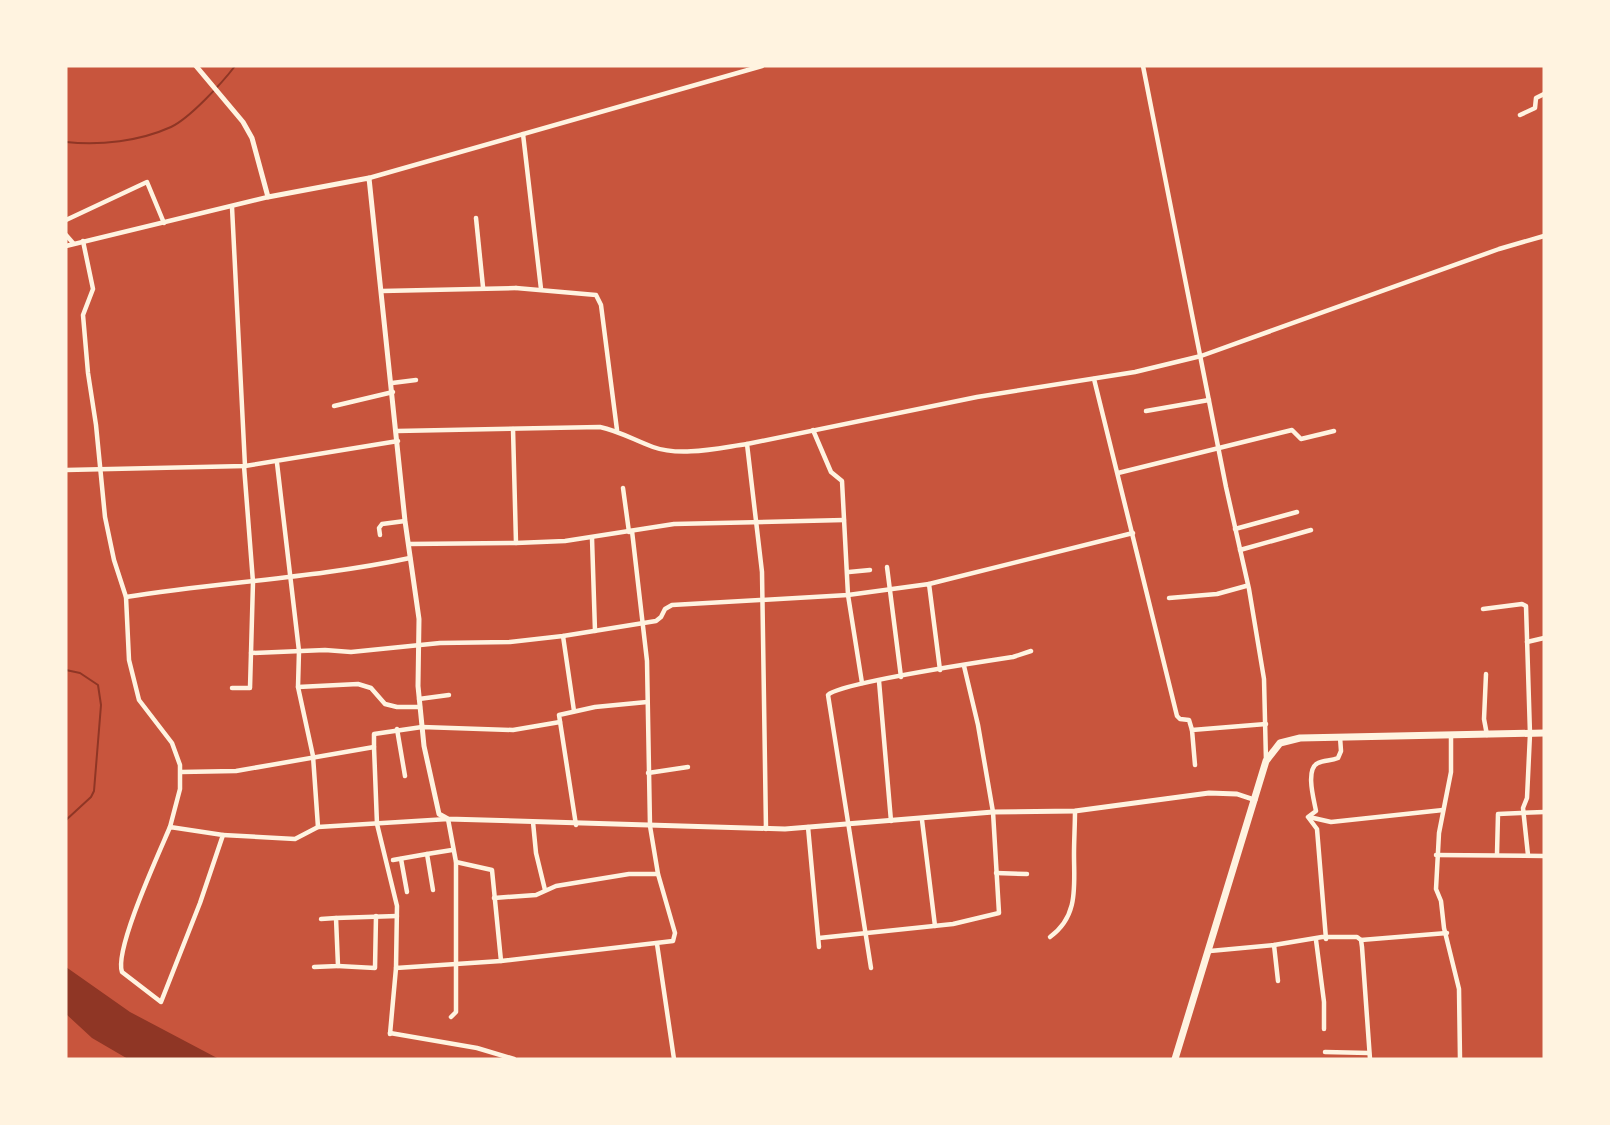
<svg xmlns="http://www.w3.org/2000/svg" width="1610" height="1125" font-family="'PT Sans',sans-serif">
<rect width="100%" height="100%" fill="#c8553d"/>
<path fill="#8f3625" d="M66 967 130 1012 219 1059H128L92 1038 66 1014Z"/>
<g fill="none" stroke-linecap="round" stroke-linejoin="round">
<g stroke="#8f3625" stroke-width="2">
<path d="M66 142C100 146 140 141 171 127 190 118 222 83 235 66"/>
<path d="M66 670 80 673 98 685 101 705 94 791 91 797 66 820"/>
</g>
<g stroke="#fff3e0" stroke-width="4.5">
<path d="M1143 66 1226 487 1249 589 1264 679 1266 761"/>
<path d="M1520 115 1535 108 1536 98 1544 94"/>
<path d="M523 134 541 289"/>
<path d="M369 178 762 66"/>
<path d="M232 207 245 466"/>
<path d="M476 218 483 287"/>
<path d="M66 220 147 182 164 223"/>
<path d="M66 235 73 243"/>
<path d="M83 241 93 289 83 315 88 373 96 425 105 517 114 560 126 597 129 660 139 700 172 743 180 765V789L170 827"/>
<path d="M66 246 268 197"/>
<path d="M516 288 596 295 601 305 617 430"/>
<path d="M382 291 516 288"/>
<path d="M1094 379 1177 716 1180 719 1189 720 1192 730"/>
<path d="M392 383 416 380"/>
<path d="M334 406 393 392"/>
<path d="M1146 411 1209 400"/>
<path d="M813 430 831 472 842 481 848 595 862 683"/>
<path d="M397 431 600 427C619 431 634 440 653 447 681 457 718 448 747 444"/>
<path d="M277 463 299 651 298 687 313 756 318 827"/>
<path d="M66 470 245 466 398 441"/>
<path d="M1118 473 1292 430 1301 439 1334 431"/>
<path d="M623 488 629 532"/>
<path d="M1235 529 1297 512"/>
<path d="M380 535 379 528 382 524 405 521"/>
<path d="M592 538 595 631"/>
<path d="M516 543 565 541 674 524 844 520"/>
<path d="M409 544 516 543 513 429"/>
<path d="M1240 550 1311 530"/>
<path d="M887 567 901 677"/>
<path d="M849 572 870 570"/>
<path d="M929 584 1133 533"/>
<path d="M126 597C220 582 316 578 410 558"/>
<path d="M1169 598 1217 594 1246 586"/>
<path d="M1483 609 1522 604 1526 606 1530 734 1527 798 1523 808 1528 855"/>
<path d="M563 636 574 711"/>
<path d="M1527 642 1544 638"/>
<path d="M251 653 325 650 351 652 440 643 510 642 563 636 656 621 661 617 665 609 672 605 848 595 929 584 940 670"/>
<path d="M1486 674 1484 719 1487 735"/>
<path d="M879 681 891 821"/>
<path d="M298 687 358 684 371 688 385 704 397 707H420"/>
<path d="M232 688H250L253 582 244 466"/>
<path d="M419 699 449 695"/>
<path d="M397 729 405 776"/>
<path d="M1451 736V772L1439 833 1436 889 1441 901 1444 928 1459 989 1460 1059"/>
<path d="M374 747V734L422 727 513 730 560 722"/>
<path d="M1195 765 1192 730 1266 724"/>
<path d="M181 772 236 771 374 747 377 824 397 906 396 968 501 961 673 941 675 933 658 874 650 826 647 661 632 531"/>
<path d="M648 773 688 767"/>
<path d="M1309 817 1331 822 1443 810"/>
<path d="M922 820 935 926"/>
<path d="M533 822 536 853 545 890"/>
<path d="M576 825 559 715 595 707 647 702"/>
<path d="M170 827 223 835 200 903 161 1002 122 972C114 950 159 853 170 827Z"/>
<path d="M808 827 819 947"/>
<path d="M766 829 762 572 747 444 977 397 1135 372 1201 356 1499 249 1544 236"/>
<path d="M223 835 295 839 318 827 448 819 456 862V1012L451 1017"/>
<path d="M427 854 452 850"/>
<path d="M1497 854 1498 814 1544 812"/>
<path d="M1436 855 1544 856"/>
<path d="M401 859 407 892"/>
<path d="M393 860 427 854 433 890"/>
<path d="M456 862 492 870 501 961"/>
<path d="M996 873 1027 874"/>
<path d="M494 898 536 895 556 886 629 874H658"/>
<path d="M321 919 336 918"/>
<path d="M1050 937C1079 916 1074 886 1074 854 1074 840 1075 825 1075 811"/>
<path d="M819 938 953 924 999 913 993 812 978 725 964 666"/>
<path d="M1326 939 1317 829 1308 817 1316 811C1314 800 1305 769 1318 763 1324 760 1331 761 1338 758L1341 751 1340 737"/>
<path d="M1316 940 1324 1002V1029"/>
<path d="M1361 940 1447 933"/>
<path d="M657 944 674 1059"/>
<path d="M1274 945 1278 981"/>
<path d="M1210 951 1274 945 1322 937H1357L1361 940 1362 947 1370 1059"/>
<path d="M338 966 375 968 376 916"/>
<path d="M314 967 338 966 336 918 397 916"/>
<path d="M871 968 828 695C839 683 987 661 1013 657L1031 651"/>
<path d="M390 1033 477 1048 514 1059"/>
<path d="M390 1034 396 968"/>
<path d="M1325 1052 1369 1053"/>
</g>
<path stroke="#fff3e0" stroke-width="5" d="M196 66 243 122 252 138 268 197 369 178 405 521 419 619 418 686 424 746 439 814 448 819 785 829 993 812 1075 811 1209 793 1237 794 1255 800"/>
<path stroke="#fff3e0" stroke-width="7" d="M1175 1059 1266 761 1280 743 1300 738 1544 733"/>
</g>
<rect width="1610" height="1125" fill="none" stroke="#fff3e0" stroke-width="135"/>
</svg>
